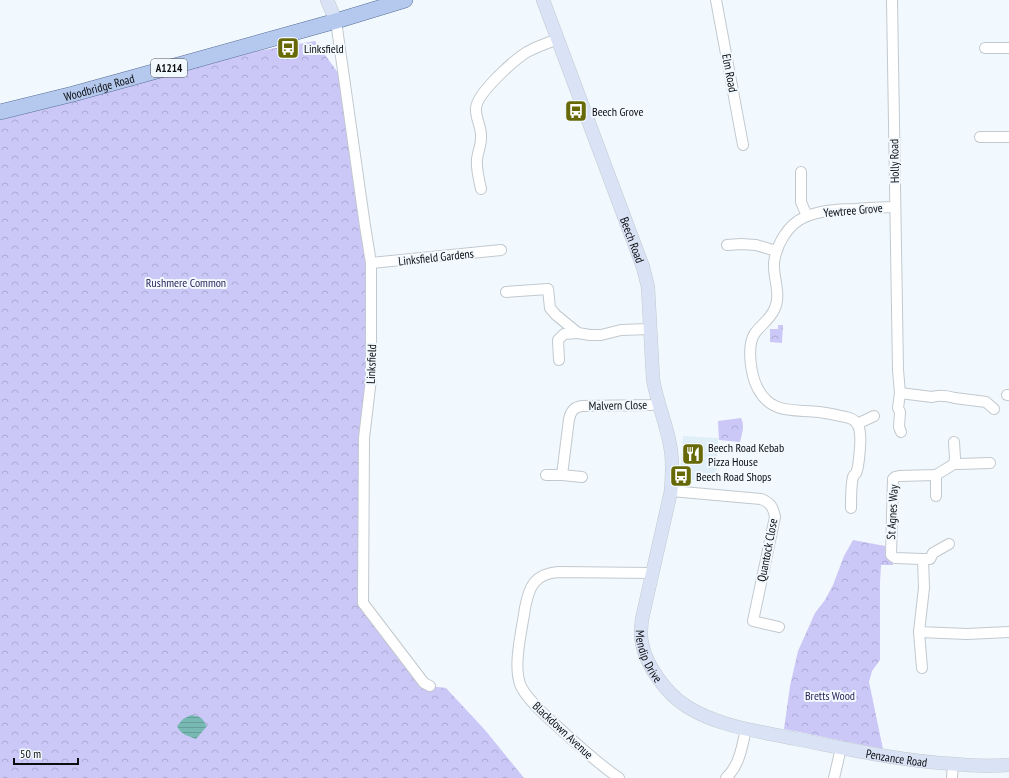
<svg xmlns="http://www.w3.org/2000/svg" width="1009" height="778" font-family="'PT Sans Narrow',sans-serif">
<defs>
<pattern id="forest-crowns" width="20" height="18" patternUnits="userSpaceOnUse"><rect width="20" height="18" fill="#cbc7f7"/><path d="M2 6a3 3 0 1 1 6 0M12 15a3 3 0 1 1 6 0" fill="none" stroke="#adaad3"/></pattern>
<pattern id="water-rules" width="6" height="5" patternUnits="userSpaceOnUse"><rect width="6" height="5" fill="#78bab3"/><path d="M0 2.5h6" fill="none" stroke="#669f99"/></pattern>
</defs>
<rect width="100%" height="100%" fill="#f2f9fe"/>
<path fill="#e0eef8" d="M683 436 718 438 716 481 680 479Z"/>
<g fill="url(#forest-crowns)">
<path d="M315 41 341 77 371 263 364 438 363 603 430 686 446 688 485 730 524 778H0V120L87 98 252 52Z"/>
<path d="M778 325H783L782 343 770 342V329H778Z"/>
<path d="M741 418C745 425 742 434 740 442L719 440 718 421Z"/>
<path d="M853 540 885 546C885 554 886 559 893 563V565H881L880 583V660L872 671 869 682 883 749 784 729 790 686 798 651 815 613 825 600 833 585 844 556Z"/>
</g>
<path fill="url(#water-rules)" d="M191 715C202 717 201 717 207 726L196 739C188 736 180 734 177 726L183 719Z"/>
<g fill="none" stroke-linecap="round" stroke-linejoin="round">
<g stroke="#c2c9ce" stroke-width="12">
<g id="street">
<path d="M716 0 743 145"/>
<path d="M892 0 898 370 900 393 898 408 900 412 899 427 901 432"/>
<path d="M336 21 365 226 371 263V379L364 438 363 603 424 683 430 686"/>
<path d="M985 48H1009"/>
<path d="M980 137H1009"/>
<path d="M801 172V202L807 216"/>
<path d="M481 189C479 179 476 169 477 159 478 152 481 145 481 138 482 127 475 118 476 108 477 93 514 60 527 52 536 47 547 43 558 39"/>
<path d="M727 245 741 244 756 245 776 251"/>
<path d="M371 263 501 250"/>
<path d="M506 292 548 289 550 308 556 315 578 333 590 335H601L621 330 650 329"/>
<path d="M559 360 558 340 564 334 578 333"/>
<path d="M900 393 932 397C938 395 948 396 955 398L986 402 994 409"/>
<path d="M1007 395H1009"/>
<path d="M857 424 874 416"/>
<path d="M954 442 955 458 954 464 936 475 899 476 895 477 893 479 891 555 895 558 923 559 924 588 919 632 967 634 1009 632"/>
<path d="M954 464H959L990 463"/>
<path d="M546 475H562L569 419C571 411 574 407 582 406L651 405 659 404"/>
<path d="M562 475 582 477"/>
<path d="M671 491 761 499C771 503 773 507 775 517L753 621 779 627"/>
<path d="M936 496V475"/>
<path d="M851 508C851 500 851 484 853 477 854 474 854 476 856 473 859 468 861 440 860 434 860 431 859 428 858 425 854 418 847 417 840 416 833 414 826 413 819 412 795 409 772 415 758 389 751 376 746 346 755 333 761 325 770 319 774 310 782 295 773 279 774 263 776 245 788 224 805 217 821 210 838 209 855 209 869 208 882 207 895 207"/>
<path d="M923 559H930L933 553 949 544"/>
<path d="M919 632 922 668"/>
<path d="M619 778C597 763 578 745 558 727 547 717 525 698 520 684 513 664 522 630 525 608 529 587 534 574 558 572L653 573"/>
<path d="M726 778C740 765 742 746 746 729"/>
<path d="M834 778 841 748"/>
<path d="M952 778 953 764"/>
</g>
</g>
<g stroke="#c2c9ce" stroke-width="14">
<g id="secondary">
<path d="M327 0 336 21"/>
<path id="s1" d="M543 0 643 267 648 287 653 379C657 404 668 427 671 451 673 465 672 478 671 491L642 619C641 627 640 635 642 643 646 666 667 694 686 706 719 727 759 731 796 739 848 749 901 761 954 764 973 766 991 766 1009 765"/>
</g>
</g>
<g stroke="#596e98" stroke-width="16">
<g id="primary">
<path id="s2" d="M0 112 73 94 171 67 336 21 405 0"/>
</g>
</g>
<use href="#street" stroke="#fff" stroke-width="10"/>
<use href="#secondary" stroke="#dae3f6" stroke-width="13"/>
<use href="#primary" stroke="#b5c8ed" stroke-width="15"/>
</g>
<defs>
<g id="bus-square" transform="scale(1.15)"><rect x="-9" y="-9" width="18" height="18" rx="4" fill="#676906" stroke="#f2f9fe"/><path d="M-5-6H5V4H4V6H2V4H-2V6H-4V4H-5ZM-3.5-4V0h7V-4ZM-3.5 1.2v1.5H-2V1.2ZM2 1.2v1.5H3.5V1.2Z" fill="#fff"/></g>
<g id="restaurant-square" transform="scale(1.15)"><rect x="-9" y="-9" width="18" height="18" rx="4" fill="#676906" stroke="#f2f9fe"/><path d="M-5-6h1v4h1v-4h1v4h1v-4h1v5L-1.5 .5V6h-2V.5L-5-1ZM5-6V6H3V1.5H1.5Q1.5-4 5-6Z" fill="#fff"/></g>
</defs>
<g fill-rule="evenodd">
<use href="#bus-square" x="288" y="48"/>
<use href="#bus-square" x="576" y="111"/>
<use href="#restaurant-square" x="693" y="454"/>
<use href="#bus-square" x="681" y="476"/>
</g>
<g text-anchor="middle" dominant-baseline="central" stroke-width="4" stroke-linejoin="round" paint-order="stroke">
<rect fill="#f2f9fe" stroke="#505457" stroke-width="1" x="151" y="59" width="36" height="18" rx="3"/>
<g font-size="11" font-weight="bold" fill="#0b0d0f">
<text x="169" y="68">A1214</text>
</g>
<g font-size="12" fill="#0b0d0f" stroke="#f2f9fe" text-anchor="start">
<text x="304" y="48">Linksfield</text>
<text x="592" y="111">Beech Grove</text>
<text x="708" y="447">Beech Road Kebab<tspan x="708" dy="14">Pizza House</tspan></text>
<text x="696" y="476">Beech Road Shops</text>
</g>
<g font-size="12" fill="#0b0d0f" stroke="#f2f9fe">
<text transform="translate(730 73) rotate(79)">Elm Road</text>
<text stroke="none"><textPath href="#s2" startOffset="102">Woodbridge Road</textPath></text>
<text transform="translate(894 161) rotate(-91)">Holly Road</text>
<text transform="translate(853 210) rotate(-5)">Yewtree Grove</text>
<text stroke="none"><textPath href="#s1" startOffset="256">Beech Road</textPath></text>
<text transform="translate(436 257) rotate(-6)">Linksfield Gardens</text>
<text transform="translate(371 364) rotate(-88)">Linksfield</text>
<text transform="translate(618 405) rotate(-1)">Malvern Close</text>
<text transform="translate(892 512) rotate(-87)">St Agnes Way</text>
<text transform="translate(767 550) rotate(-79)">Quantock Close</text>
<text stroke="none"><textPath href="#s1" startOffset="682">Mendip Drive</textPath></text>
<text transform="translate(563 730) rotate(43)">Blackdown Avenue</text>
<text stroke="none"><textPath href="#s1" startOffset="964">Penzance Road</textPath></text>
</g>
<g font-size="12" fill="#2a1e57" stroke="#f2f9fe">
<text x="186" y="282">Rushmere Common</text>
<text x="830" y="695">Bretts Wood</text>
</g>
</g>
<path d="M14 758v6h64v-6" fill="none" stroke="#0b0d0f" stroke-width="2"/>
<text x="20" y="758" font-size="12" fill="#0b0d0f" stroke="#f2f9fe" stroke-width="3" paint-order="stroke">50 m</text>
</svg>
